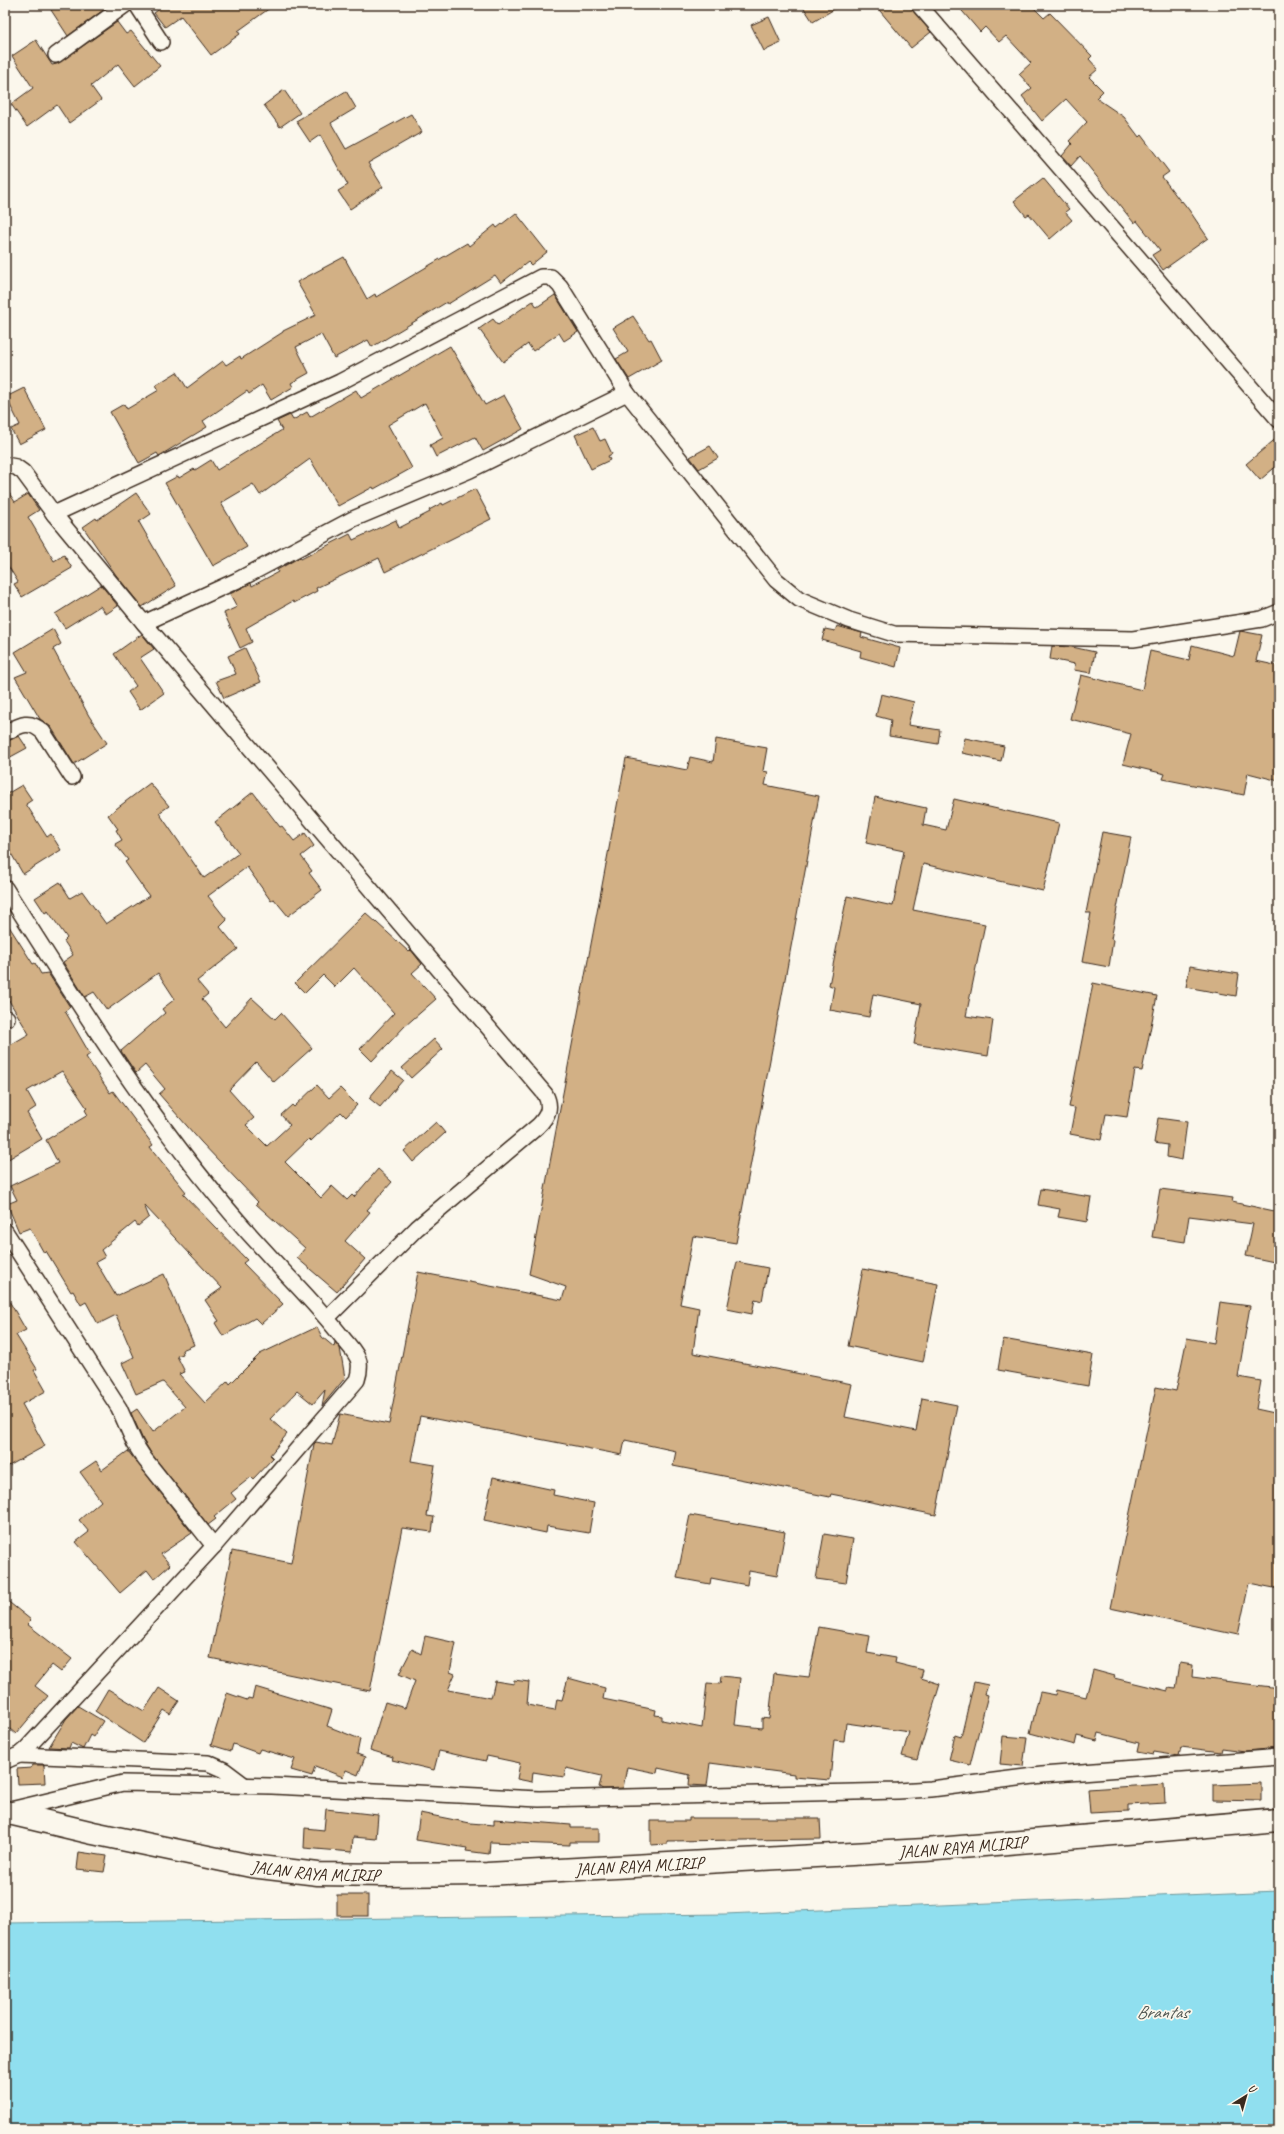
<svg xmlns="http://www.w3.org/2000/svg" width="1284" height="2134" font-family="Caveat,sans-serif">
<rect width="100%" height="100%" fill="#fbf7ec"/>
<filter id="ink" filterUnits="userSpaceOnUse"><feTurbulence type="fractalNoise" baseFrequency=".025" numOctaves="2"/><feDisplacementMap in="SourceGraphic" scale="8" xChannelSelector="R" yChannelSelector="G"/><feConvolveMatrix kernelMatrix="1 2 1 2 8 2 1 2 1" color-interpolation-filters="sRGB"/></filter>
<g filter="url(#ink)">
<path fill="#90dfef" stroke="#6e979b" d="M1279 1891V2129H5V1923L725 1914Z"/>
<g fill="#d2b085" stroke="#3b2a1e">
<path d="M59 5H104L106 8 68 36 51 10Z"/>
<path d="M165 5H274L238 31 240 34 211 55 181 16 165 27 154 13Z"/>
<path d="M802 5H841L813 22Z"/>
<path d="M875 5H908L931 32 911 48Z"/>
<path d="M957 5H1031L1044 18 1050 13 1092 56 1089 59 1098 69 1089 77 1103 91 1096 98 1124 117 1139 137 1141 135 1169 172 1162 177 1181 202 1182 201 1189 210 1208 238 1163 270 1152 255 1160 250 1137 221 1134 223 1080 156 1071 166 1062 156 1072 144 1069 141 1087 122 1066 99 1042 121 1022 96 1032 88 1019 74 1031 63 1006 36 999 42 985 27 980 32Z"/>
<path d="M769 17 781 43 764 51 751 25Z"/>
<path d="M117 22 126 34 131 31 160 66 135 86 118 64 91 86 101 100 69 123 57 105 27 127 11 104 33 88 12 56 36 40 52 65 57 64Z"/>
<path d="M284 90 300 113 280 127 264 105Z"/>
<path d="M346 91 356 108 331 123 346 149 411 114 422 132 368 163 383 187 350 209 338 191 348 185 320 135 310 142 296 121Z"/>
<path d="M1043 178 1069 209 1065 212 1072 220 1050 239 1029 214 1026 216 1014 201Z"/>
<path d="M516 213 547 252 531 265 528 262 501 283 495 275 448 304 447 302 372 347 368 340 334 358 321 334 296 347 309 373 291 383 293 387 271 400 262 385 249 394 247 391 203 421 207 427 159 456 157 453 139 463 110 412 124 404 127 409 159 390 156 385 177 372 187 388 223 361 226 365 240 356 241 359 283 332V331L316 315 297 282 344 257 367 299 375 294 376 297 467 243 469 246 495 225 497 228Z"/>
<path d="M555 295 578 332 564 341 559 333 533 351 528 344 503 362 479 329 493 319 498 325 533 301 537 307Z"/>
<path d="M633 316 649 340 651 339 662 360 629 379 616 359 628 352 613 328Z"/>
<path d="M450 346 485 405 504 395 523 429 483 451 475 437 436 457 430 445 443 438 425 403 388 425 412 468 374 489 373 487 338 506 310 459 260 495 253 484 221 503 247 547 213 566 165 483 178 476 179 478 194 469 195 470 211 460 217 470 282 430 277 421 290 415 293 420 307 412 310 417 356 390 361 398Z"/>
<path d="M24 388 46 430 19 444 11 429 20 425 6 397Z"/>
<path d="M593 427 600 441 605 439 612 454 608 456 610 460 591 469 575 435Z"/>
<path d="M1279 436V464L1260 480 1246 464Z"/>
<path d="M710 446 718 458 699 469 690 457Z"/>
<path d="M5 487 15 502 28 494 39 510 28 517 54 561 64 555 72 568 22 597 14 584 18 582 5 561Z"/>
<path d="M475 489 491 519 385 572 379 558 316 588 317 591 294 603 293 601 246 628 252 642 240 648 224 613 237 607 230 594 251 583 252 586 278 572 277 570 300 557 301 559 350 534 353 540 396 520 399 528 430 512 429 510 442 503 443 505Z"/>
<path d="M136 493 151 514 139 522 176 586 142 607 116 575 83 527 96 518 97 520Z"/>
<path d="M101 585 118 606 106 614 100 606 65 628 55 614Z"/>
<path d="M837 626 862 633 861 637 900 648 896 667 860 657 861 651 822 640 825 629 835 631Z"/>
<path d="M53 629 61 644 53 649 89 716 107 743 74 764 51 727 40 719 15 677 27 672 15 652Z"/>
<path d="M1240 631 1262 635 1256 661 1279 666V781L1248 773 1244 795 1163 779 1165 774 1123 764 1131 734 1070 719 1081 675 1142 690 1150 651 1189 660 1192 645 1234 656Z"/>
<path d="M142 634 154 649 140 658 164 693 140 710 128 692 136 686 114 654Z"/>
<path d="M1052 646 1072 647 1095 652 1091 673 1074 670 1075 664 1050 659Z"/>
<path d="M245 648 261 682 224 698 216 681 236 674 228 656Z"/>
<path d="M881 694 914 702 908 725 940 730 938 744 889 736 891 720 876 716Z"/>
<path d="M19 736 27 748 5 760V742Z"/>
<path d="M965 738 1004 746 1001 761 962 753Z"/>
<path d="M716 739 767 748 763 771 768 772 765 785 819 796 736 1243 693 1236 680 1304 699 1308 693 1353 852 1384 845 1417 916 1431 922 1398 957 1405 936 1515 831 1494 830 1497 673 1466 676 1451 625 1440 622 1455 420 1416 411 1461 435 1465 427 1516 434 1517 432 1532 402 1528 370 1691 210 1658 232 1551 291 1563 314 1444 316 1442 332 1445 340 1414 389 1424 418 1272 562 1300 566 1287 529 1274 626 758 687 770 690 757 713 762Z"/>
<path d="M150 783 169 806 159 813 204 878 239 853 215 822 253 792 280 827 282 826 294 841 305 833 314 846 301 856 312 871 309 873 322 890 288 916 274 899 271 901 247 867 208 896 227 920 220 927 238 949 197 981 208 994 202 999 225 1027 252 998 275 1019 281 1013 312 1048 274 1082 256 1062 229 1090 254 1118 246 1125 267 1146 290 1125 281 1115 292 1105 294 1107 317 1085 329 1098 340 1088 357 1105 346 1117 341 1112 311 1141 309 1139 285 1162 321 1198 332 1186 347 1200 352 1195 354 1197 378 1169 392 1182 367 1210 370 1212 345 1241 365 1259 337 1292 297 1258 305 1248 256 1204 258 1202 201 1142 159 1094 165 1089 145 1065 136 1073 121 1051 165 1013 162 1009 175 999 158 973 107 1010 94 992 85 997 63 962 73 955 64 941 67 938 48 911 45 913 35 898 60 882 70 898 82 891 106 924 149 896 125 862 128 860 115 844 122 840 116 830 118 829 108 815Z"/>
<path d="M22 785 32 800 26 804 47 837 51 834 61 850 23 874 5 843V795Z"/>
<path d="M875 797 926 808 923 825 946 830 954 799 1059 823 1043 891 923 864 913 910 985 924 966 1016 993 1020 988 1056 914 1044 921 1004 873 994 869 1017 830 1010 834 987 829 985 847 896 893 906 904 851 866 843Z"/>
<path d="M1102 832 1131 837 1111 939 1113 940 1109 967 1082 962 1091 913H1086Z"/>
<path d="M366 913 409 952 411 950 422 964 412 973 436 999 405 1026 372 1061 360 1049 394 1013 354 968 335 987 323 975 305 993 295 983Z"/>
<path d="M5 920 33 964 35 963 41 974 48 973 70 1007 65 1011 90 1054 86 1057 110 1093 113 1091 153 1145 150 1147 186 1192 183 1194 247 1260 243 1263 283 1304 261 1324 255 1318 223 1336 215 1323 219 1321 205 1300 222 1288 144 1205 149 1217 138 1226 135 1222 101 1250 105 1257 96 1262 116 1296 164 1274 194 1345 182 1350 183 1354 177 1356 185 1372 179 1374 205 1403 228 1381 230 1384 260 1354 317 1327 322 1337 334 1347 335 1342 340 1348 345 1378 322 1406 325 1390 313 1404 297 1391 270 1419 287 1434 270 1455 273 1458 253 1479 251 1477 231 1493 236 1499 214 1517 216 1519 208 1525 151 1453 143 1440 131 1413 137 1409 153 1432 185 1407 163 1382 136 1394 122 1363 134 1357 116 1315 98 1324 86 1302 81 1305 73 1291 71 1292 46 1251 44 1253 30 1228 19 1232 7 1204 17 1200 10 1186 58 1163 46 1140 88 1115 85 1110 87 1108 62 1071 27 1091 36 1107 27 1113 42 1139 5 1161V1048L29 1034 5 994Z"/>
<path d="M1190 966 1239 974 1236 996 1186 987Z"/>
<path d="M1093 983 1157 996 1142 1071 1135 1070 1127 1117 1106 1114 1101 1140 1070 1134 1075 1108 1069 1107Z"/>
<path d="M434 1039 443 1049 411 1078 402 1068Z"/>
<path d="M392 1071 403 1080 380 1107 369 1098Z"/>
<path d="M1158 1118 1187 1122 1182 1160 1167 1157 1168 1145 1154 1143Z"/>
<path d="M436 1122 445 1133 413 1162 404 1151Z"/>
<path d="M1041 1189 1091 1197 1087 1222 1058 1217 1060 1209 1038 1205Z"/>
<path d="M1160 1189 1233 1198 1232 1202 1279 1212V1263L1246 1256 1253 1224 1189 1216 1185 1242 1152 1237Z"/>
<path d="M737 1262 768 1268 762 1301 755 1299 752 1314 727 1309Z"/>
<path d="M863 1269 938 1284 923 1362 848 1346Z"/>
<path d="M5 1294 26 1330 16 1335 37 1369 34 1370 46 1391 22 1404 45 1446 5 1468Z"/>
<path d="M1220 1302 1250 1306 1238 1377 1261 1381 1256 1409 1279 1414V1589L1249 1583 1238 1635 1110 1608 1156 1387 1176 1391 1187 1338 1214 1343Z"/>
<path d="M1003 1339 1093 1355 1088 1386 998 1370Z"/>
<path d="M128 1451 192 1533 161 1554 170 1565 154 1579 147 1570 120 1593 76 1542 89 1532 79 1520 101 1501 80 1472 96 1461 102 1470Z"/>
<path d="M493 1477 554 1490 553 1495 594 1503 589 1533 547 1526 546 1533 484 1520Z"/>
<path d="M690 1515 785 1532 777 1576 749 1571 747 1585 711 1578 710 1584 677 1578Z"/>
<path d="M824 1534 853 1539 846 1583 816 1579Z"/>
<path d="M5 1599 31 1620 27 1624 72 1659 61 1672 52 1665 35 1686 48 1696 16 1734 5 1725Z"/>
<path d="M819 1627 870 1636 867 1653 896 1658 895 1663 923 1670 921 1678 940 1684 917 1760 902 1756 909 1732 846 1723 844 1741 834 1740 830 1780 794 1777V1774L710 1763 707 1786 689 1785 690 1775 658 1768 657 1773 627 1767 623 1788 603 1789 599 1787 602 1776 566 1768 564 1777 533 1772 532 1782 517 1779 520 1763 487 1756 486 1761 439 1751 434 1770 392 1760 393 1757 370 1750 385 1702 405 1708 415 1681 399 1674 412 1649 421 1654 425 1636 456 1643 450 1672 455 1674 448 1690 491 1698 495 1681 514 1684V1680L529 1682 527 1705 555 1710 557 1699 562 1700 568 1678 605 1688 603 1699 656 1710 655 1715 662 1716V1720L702 1728 707 1683 720 1684 721 1676 740 1678 735 1725 762 1728V1718L769 1719 774 1673 809 1677Z"/>
<path d="M1180 1663 1193 1665 1192 1677 1279 1688V1748L1245 1751 1222 1748 1221 1752 1181 1747 1179 1756 1154 1752 1153 1755 1137 1752 1139 1743 1099 1733 1097 1741 1077 1736 1075 1745 1030 1733 1040 1692 1056 1695 1057 1690 1086 1697 1093 1670 1115 1676 1114 1678 1168 1691V1688L1176 1689Z"/>
<path d="M974 1682 988 1685 985 1694 988 1695 970 1765 949 1760 955 1735 961 1737Z"/>
<path d="M255 1687 332 1710 327 1726 360 1739 357 1754 365 1757 358 1775 346 1770 343 1777 315 1766 312 1776 291 1770 295 1759 260 1749 258 1753 233 1744 231 1751 211 1745 227 1693 247 1700 248 1698 252 1699Z"/>
<path d="M159 1688 179 1701 170 1714 164 1710 143 1743 95 1711 108 1689 144 1711Z"/>
<path d="M78 1706 103 1721 93 1737 90 1735 83 1749 71 1743 69 1748 49 1747 66 1719Z"/>
<path d="M1003 1736 1027 1738 1023 1766 1000 1764Z"/>
<path d="M33 1765H44L45 1783 18 1784 17 1769 31 1768Z"/>
<path d="M1261 1783V1801L1213 1800V1785Z"/>
<path d="M1164 1784 1165 1803 1129 1805V1811L1090 1813 1088 1789Z"/>
<path d="M326 1809 378 1815 376 1839 353 1837 352 1852 304 1848 305 1828 324 1830Z"/>
<path d="M420 1813 470 1823 494 1825V1819L571 1825V1828H599V1842H570V1845L490 1842 489 1854 466 1851 467 1848 416 1840Z"/>
<path d="M689 1818H820L821 1839 667 1841V1844L651 1845V1821H689Z"/>
<path d="M79 1852 107 1856 104 1872 77 1869Z"/>
<rect x="337" y="1895" width="31" height="21"/>
</g>
<g fill="none" stroke-linecap="round" stroke-linejoin="round">
<g stroke="#3b2a1e" stroke-width="18">
<g id="street">
<path d="M137 5 161 42"/>
<path d="M919 5 1279 420"/>
<path d="M56 55 125 5"/>
<path d="M627 393 776 580 799 599 849 620 894 634 1133 639 1262 619 1279 612"/>
<path d="M5 465 16 467 23 472 54 514 144 623 545 1094C552 1107 548 1116 538 1126L417 1228 327 1318"/>
<path d="M54 514 340 382 541 277H551L560 286 627 393 470 470 353 519 238 580 144 623"/>
<path d="M5 733C20 725 29 719 43 732L72 777"/>
<path d="M5 888C84 1013 163 1141 264 1250 290 1279 318 1306 342 1337 348 1345 357 1353 359 1362 360 1369 359 1374 357 1380L214 1546 26 1749 19 1755 5 1761"/>
<path d="M5 1018H7"/>
<path d="M5 1231 119 1408 135 1444 144 1458 214 1546"/>
<path d="M19 1755 208 1763 224 1770 244 1785"/>
<path d="M6 1811 123 1783 272 1786 539 1799 898 1791 931 1789 1042 1775 1279 1757"/>
</g>
</g>
<g stroke="#3b2a1e" stroke-width="25">
<g id="primary">
<path id="s1" d="M5 1812 93 1833 251 1866 318 1874 384 1875 487 1874 925 1850 1279 1820"/>
</g>
</g>
<use href="#street" stroke="#fbf7ec" stroke-width="15"/>
<use href="#primary" stroke="#fbf7ec" stroke-width="22"/>
</g>
</g>
<g text-anchor="middle" dominant-baseline="central" stroke-width="3.5" stroke-linejoin="round" paint-order="stroke">
<g font-size="17" fill="#3b2a1e" stroke="#fbf7ec">
<text stroke="none"><textPath href="#s1" startOffset="965">JALAN RAYA MLIRIP</textPath></text>
<text stroke="none"><textPath href="#s1" startOffset="641">JALAN RAYA MLIRIP</textPath></text>
<text stroke="none"><textPath href="#s1" startOffset="317">JALAN RAYA MLIRIP</textPath></text>
</g>
<g font-size="18" font-style="italic" fill="#505752" stroke="#fbf7ec">
<text x="1162" y="2012">Brantas</text>
</g>
</g>
<rect width="1284" height="2134" fill="none" stroke="#fbf7ec" stroke-width="20"/>
<rect x="10" y="10" width="1264" height="2114" fill="none" stroke="#3b2a1e" stroke-width="1.5" filter="url(#ink)"/>
<g transform="translate(1246 2096) rotate(37)" stroke="#fbf7ec" stroke-width="3" paint-order="stroke">
<path d="M0-3L7 15L0 10L-7 15Z" fill="#3b2a1e"/>
<text y="-6" font-size="11" font-weight="bold" text-anchor="middle" fill="#3b2a1e">U</text>
</g>
</svg>
